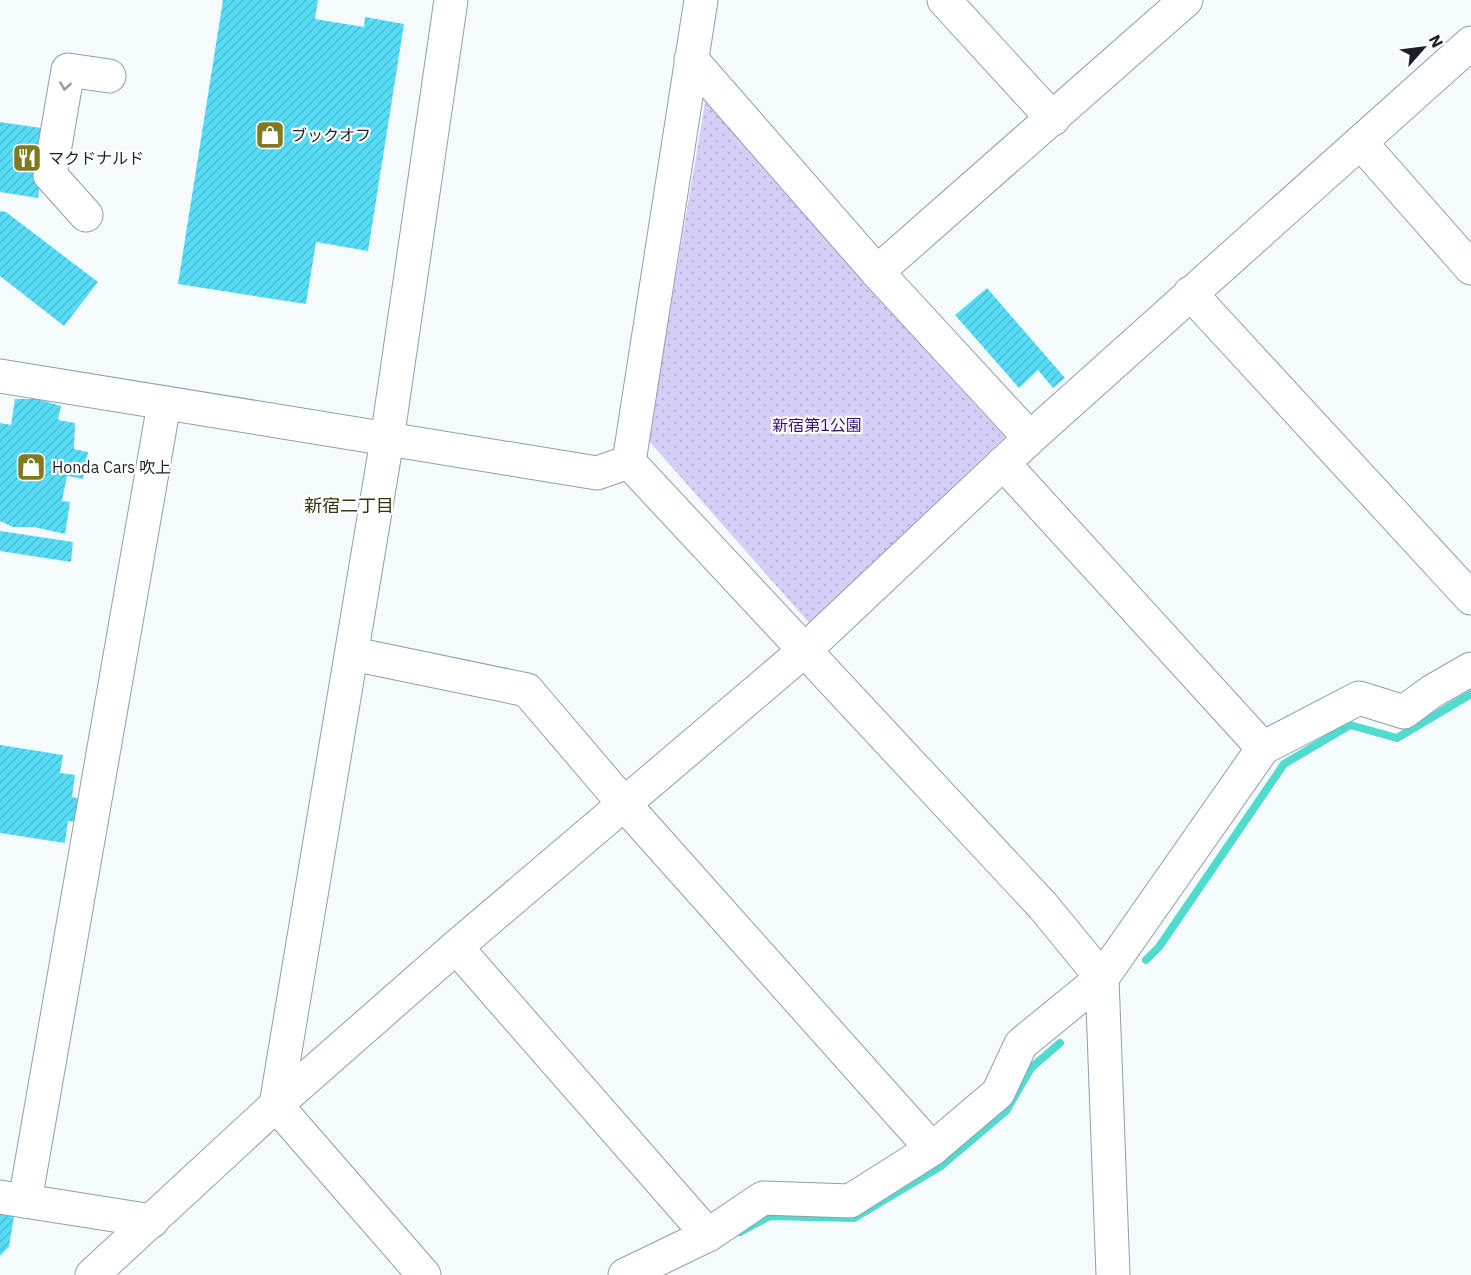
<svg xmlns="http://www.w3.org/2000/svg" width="1471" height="1275" font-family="'IBM Plex Sans','Noto Sans JP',sans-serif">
<defs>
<pattern id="park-dots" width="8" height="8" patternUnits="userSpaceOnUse" patternTransform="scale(1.5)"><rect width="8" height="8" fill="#d5cff7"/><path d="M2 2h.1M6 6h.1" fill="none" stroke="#b6b1d4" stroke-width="1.8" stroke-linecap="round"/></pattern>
<pattern id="building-hatch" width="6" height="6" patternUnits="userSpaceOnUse" patternTransform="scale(1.5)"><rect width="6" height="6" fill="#57dcf6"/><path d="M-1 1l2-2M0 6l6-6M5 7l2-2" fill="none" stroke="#4bbcd3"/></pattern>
</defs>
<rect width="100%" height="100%" fill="#f5fafd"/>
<path fill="url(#park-dots)" d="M706 97 1008 434 810 624 648 440Z"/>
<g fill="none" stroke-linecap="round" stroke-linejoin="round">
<g stroke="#51dbce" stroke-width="8">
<path d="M1146 960 1159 947 1284 764 1350 725 1397 738 1471 694"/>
<path d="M740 1232 770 1216 854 1218 941 1166 1006 1111 1031 1068 1060 1043"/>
</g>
</g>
<g fill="url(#building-hatch)">
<path d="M223 0H318L315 19 364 27 365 17 404 24 368 251 316 242 306 304 178 284Z"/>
<path d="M0 122 55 130 43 166 38 198 0 192Z"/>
<path d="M0 211 6 212 98 282 64 326 0 276Z"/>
<path d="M987 288 1065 378 1053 388 1038 370 1019 388 955 315Z"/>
<path d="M15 399H37L61 406 58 420 75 423 74 449 88 452 83 479 67 476 62 501 70 502 65 534 34 527H13L0 521V423L11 425Z"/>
<path d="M0 531 73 542 71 562 0 551Z"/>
<path d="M0 745 63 755 60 773 75 775 72 797 80 799 76 822 68 821 65 843 0 833Z"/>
<path d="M0 1214 14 1216 9 1247 0 1256Z"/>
</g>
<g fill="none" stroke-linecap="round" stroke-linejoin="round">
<g stroke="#8c9fae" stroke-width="35">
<g id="minor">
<path d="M944 0 1053 119"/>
<path d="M691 59 877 272 1030 438"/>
<path d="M1361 143 1471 268"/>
<path d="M86 215 50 175 68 70 109 76"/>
<path d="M877 272 1186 0"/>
<path d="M1190 293 1471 598"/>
<path d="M0 376 597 473 629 462"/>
<path d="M629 462 1043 906 1102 978 1113 1275"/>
<path d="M629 462 701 0"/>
<path d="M1003 463 1263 748"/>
<path d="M353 654 527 690 625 805 932 1149"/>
<path d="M456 947 708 1235"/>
<path d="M0 1197 152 1221"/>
<path d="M25 1201 164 404"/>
<path d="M92 1275 276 1105 456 947 805 650 1030 438 1471 43"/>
<path d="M424 1275 276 1105 387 440 451 0"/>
<path d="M625 1275 708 1235 763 1198 850 1201 932 1149 998 1093 1021 1044 1102 978 1263 748 1359 698 1404 712 1431 692 1471 669"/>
</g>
</g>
<use href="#minor" stroke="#fff" stroke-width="33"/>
</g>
<defs><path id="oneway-chevron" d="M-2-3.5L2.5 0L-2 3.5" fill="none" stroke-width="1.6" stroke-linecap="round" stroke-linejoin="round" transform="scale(1.5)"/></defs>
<use stroke="#989b9d" href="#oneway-chevron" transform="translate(65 86) rotate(99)"/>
<defs>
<g id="shop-square" transform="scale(1.5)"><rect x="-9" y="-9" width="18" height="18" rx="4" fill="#7f7a20" stroke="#fff"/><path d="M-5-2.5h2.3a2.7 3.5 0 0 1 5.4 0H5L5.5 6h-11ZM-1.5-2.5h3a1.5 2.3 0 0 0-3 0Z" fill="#fff"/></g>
<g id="restaurant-square" transform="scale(1.5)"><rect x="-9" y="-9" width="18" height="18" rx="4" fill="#7f7a20" stroke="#fff"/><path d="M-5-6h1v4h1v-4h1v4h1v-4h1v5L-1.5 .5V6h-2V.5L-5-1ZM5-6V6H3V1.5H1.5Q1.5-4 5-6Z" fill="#fff"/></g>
</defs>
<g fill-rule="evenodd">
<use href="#shop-square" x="270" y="135"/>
<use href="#restaurant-square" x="27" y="158"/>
<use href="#shop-square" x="31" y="467"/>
</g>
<g text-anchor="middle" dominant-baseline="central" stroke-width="4.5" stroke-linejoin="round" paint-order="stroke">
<g font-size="16" fill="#192126" stroke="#fff" text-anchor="start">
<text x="291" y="135">ブックオフ</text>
<text x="48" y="158">マクドナルド</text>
<text x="52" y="467">Honda Cars 吹上</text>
</g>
<g font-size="16" fill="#360f70" stroke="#fff">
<text x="817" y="425">新宿第1公園</text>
</g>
<g font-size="18" fill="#373409" stroke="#fff">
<text x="349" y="505">新宿二丁目</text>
</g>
</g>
<g transform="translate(1423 48) rotate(62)" stroke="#ffffff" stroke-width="4.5" paint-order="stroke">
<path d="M0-4.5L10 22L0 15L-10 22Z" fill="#192126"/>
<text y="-9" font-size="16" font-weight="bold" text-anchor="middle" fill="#192126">N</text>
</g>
</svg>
